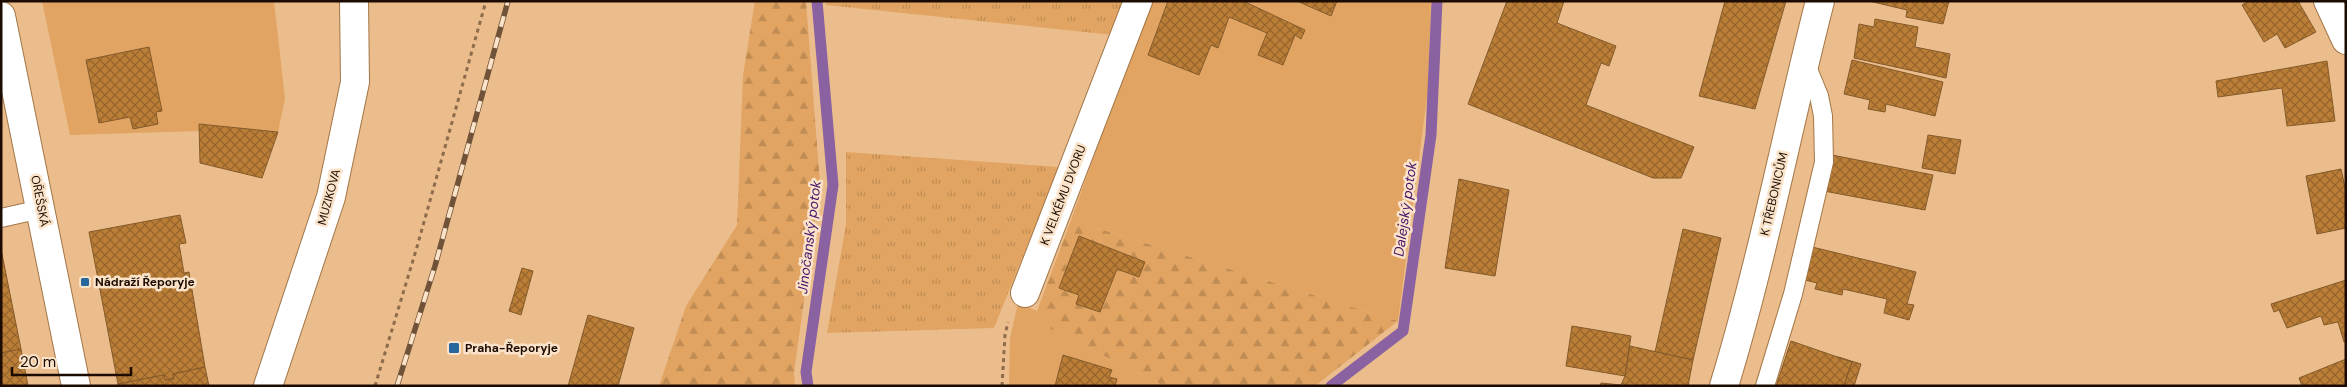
<svg xmlns="http://www.w3.org/2000/svg" width="2347" height="387" font-family="'DM Sans',sans-serif">
<defs>
<pattern id="grass-tufts" width="24" height="20" patternUnits="userSpaceOnUse" patternTransform="scale(1.25)"><rect width="24" height="20" fill="#e1a462"/><path d="M3 7l-1-3M5 7V3M7 7l1-3M15 17l-1-3M17 17v-4M19 17l1-3" fill="none" stroke="#c08c53"/></pattern>
<pattern id="forest-firs" width="22" height="20" patternUnits="userSpaceOnUse" patternTransform="scale(1.25)"><rect width="22" height="20" fill="#e1a462"/><path d="M5 1l3.5 6h-7zM16 11l3.5 6h-7z" fill="#c08c53"/></pattern>
<pattern id="building-cross-hatch" width="8" height="8" patternUnits="userSpaceOnUse" patternTransform="scale(1.25)"><rect width="8" height="8" fill="#bb7e37"/><path d="M0 0l8 8M0 8l8-8" fill="none" stroke="#97652c"/></pattern>
</defs>
<rect width="100%" height="100%" fill="#ecbd8c"/>
<g fill="url(#grass-tufts)">
<path d="M826 1H1125L1113 35 826 5Z"/>
<path d="M846 152 1059 167 994 328 827 333 846 224Z"/>
</g>
<g fill="url(#forest-firs)" fill-rule="evenodd">
<path d="M755 1H806L820 184 794 373 795 386H659L686 306 737 225 743 75Z"/>
<path d="M1071 220 1398 321 1315 386H1164L1048 328 1037 311ZM1079 236 1145 262 1139 277 1117 269 1100 312 1077 304 1079 295Z"/>
</g>
<g fill="#e1a462" fill-rule="evenodd">
<path d="M42 1H274L285 99 278 132 200 124V131L70 135ZM86 60 157 124 133 129 130 117 99 123Z"/>
<path d="M1150 1H1168L1149 55 1198 75 1211 45 1218 48 1229 17 1267 33 1258 55 1282 65 1295 35 1302 38 1305 30 1243 1H1297L1330 16 1337 1H1431L1428 89 1398 321 1071 220Z"/>
<path d="M1018 303 1037 311 1048 328 1164 386H1115L1117 379 1109 377 1111 370 1064 355 1055 386H1009L1010 338Z"/>
</g>
<g fill="none" stroke-linecap="round" stroke-linejoin="round">
<g stroke="#8a62a2" stroke-width="11">
<path d="M808 386 806 372 833 185 817 1"/>
<path d="M1331 386 1403 331 1431 135 1437 1"/>
</g>
</g>
<g fill="url(#building-cross-hatch)" stroke="#845a2a">
<path d="M1168 1H1243L1305 30 1301 39 1295 35 1283 65 1258 55 1267 33 1229 17 1218 48 1211 45 1199 75 1148 55Z"/>
<path d="M1297 1H1337L1331 16Z"/>
<path d="M1507 1H1564L1557 23 1616 46 1609 66 1601 63 1586 105 1694 147 1681 178H1653L1468 104Z"/>
<path d="M1725 1H1786L1755 109 1699 96Z"/>
<path d="M1869 1H1949L1943 24 1906 17 1907 10Z"/>
<path d="M2249 1H2298L2316 32 2285 48 2277 34 2264 42 2242 5Z"/>
<path d="M1875 19 1918 27 1915 47 1950 54 1946 78 1854 58 1859 24 1874 27Z"/>
<path d="M149 47 162 111 156 112 158 124 133 129 130 117 99 123 86 60Z"/>
<path d="M1852 60 1943 82 1935 116 1886 104 1885 112 1868 109 1870 100 1844 94Z"/>
<path d="M2327 61 2335 121 2287 126 2282 88 2218 97 2216 81Z"/>
<path d="M199 124 278 132 262 178 200 163Z"/>
<path d="M1928 135 1961 140 1955 174 1922 168Z"/>
<path d="M1832 155 1933 175 1925 210 1824 191Z"/>
<path d="M2341 169 2346 192V228L2317 234 2306 176Z"/>
<path d="M1459 179 1509 190 1495 276 1445 268Z"/>
<path d="M180 215 186 243 179 244 184 273 189 272 205 367 173 374 174 379 165 380 164 375 118 384 89 232Z"/>
<path d="M1683 229 1721 238 1693 360 1655 352Z"/>
<path d="M1079 236 1145 262 1139 277 1117 269 1100 312 1076 304 1079 295 1059 288Z"/>
<path d="M1812 247 1916 272 1907 304 1914 305 1909 320 1884 313 1887 299 1843 289 1842 295 1815 289 1817 283 1805 280Z"/>
<path d="M1 249 21 349 1 353Z"/>
<path d="M522 268 533 271 521 315 509 311Z"/>
<path d="M2346 280V342H2344L2338 322 2324 325 2321 316 2287 328 2279 310 2274 312 2271 304Z"/>
<path d="M588 315 634 328 618 386H568Z"/>
<path d="M1572 326 1631 336 1625 376 1566 366Z"/>
<path d="M1791 341 1852 362 1844 386H1776Z"/>
<path d="M1630 346 1693 360 1688 386H1600L1601 383 1621 385 1625 376Z"/>
<path d="M21 349 28 386H1V353Z"/>
<path d="M1063 355 1112 370 1109 377 1117 379 1115 386H1055Z"/>
<path d="M1838 357 1861 364 1854 386H1844L1852 362Z"/>
<path d="M2346 359V386H2302L2299 378Z"/>
<path d="M205 367 209 386H118V384L164 375 165 380 174 379 173 374Z"/>
</g>
<g fill="none" stroke-linecap="round" stroke-linejoin="round">
<g stroke="#a27647" stroke-width="20">
<g id="service">
<path d="M1 218 41 209"/>
<path d="M1765 386 1793 294 1824 162 1823 116 1819 96 1805 62"/>
</g>
</g>
<g stroke="#a27647" stroke-width="30">
<g id="minor">
<path d="M2328 1 2346 40"/>
<path d="M1025 293 1138 1"/>
<path d="M268 386 331 197 355 82 354 1"/>
</g>
</g>
<g stroke="#a27647" stroke-width="30">
<g id="tertiary">
<path d="M1 16 76 386"/>
<path d="M1724 386C1763 259 1787 129 1820 1"/>
</g>
</g>
<g stroke="#8d6c4c" stroke-width="3" stroke-dasharray="4 4" stroke-linecap="butt">
<path d="M375 386 417 247 486 1"/>
<path d="M1002 386 1005 335 1008 322"/>
</g>
<use href="#service" stroke="#fff" stroke-width="18"/>
<use href="#minor" stroke="#fff" stroke-width="28"/>
<use href="#tertiary" stroke="#fff" stroke-width="28"/>
<g stroke="#6f5238" stroke-width="5.5">
<path id="rail" d="M397 386 435 266 508 1"/>
</g>
<use href="#rail" stroke="#fbe3ca" stroke-width="4" stroke-dasharray="11" stroke-linecap="butt"/>
</g>
<g fill="#26679d" stroke="#fbe3ca" stroke-width="2">
<rect x="80" y="277" width="10" height="10" rx="2.5"/>
<rect x="448" y="342" width="12" height="12" rx="2.5"/>
</g>
<g text-anchor="middle" dominant-baseline="central" stroke-width="5" stroke-linejoin="round" paint-order="stroke">
<g font-size="12" fill="#1b0b00" stroke="#fbe3ca">
<text transform="translate(1774 194) rotate(-77)">K TŘEBONICŮM</text>
<text transform="translate(1063 195) rotate(-69)">K VELKÉMU DVORU</text>
<text transform="translate(329 197) rotate(-75)">MUZIKOVA</text>
<text transform="translate(40 201) rotate(79)">OŘEŠSKÁ</text>
</g>
<g font-size="12" font-weight="bold" fill="#1b0b00" stroke="#fbe3ca" text-anchor="start">
<text x="95" y="282">Nádraží Řeporyje</text>
<text x="465" y="348">Praha-Řeporyje</text>
</g>
<g font-size="14" font-style="italic" fill="#461469" stroke="#fbe3ca">
<text transform="translate(1405 209) rotate(-82)">Dalejský potok</text>
<text transform="translate(809 237) rotate(-83)">Jinočanský potok</text>
</g>
</g>
<rect width="2347" height="387" fill="none" stroke="#1b0b00" stroke-width="5"/>
<path d="M12 367v8h119v-8" fill="none" stroke="#1b0b00" stroke-width="2.5"/>
<text x="20" y="367" font-size="15" fill="#1b0b00" stroke="#fbe3ca" stroke-width="4" paint-order="stroke">20 m</text>
</svg>
